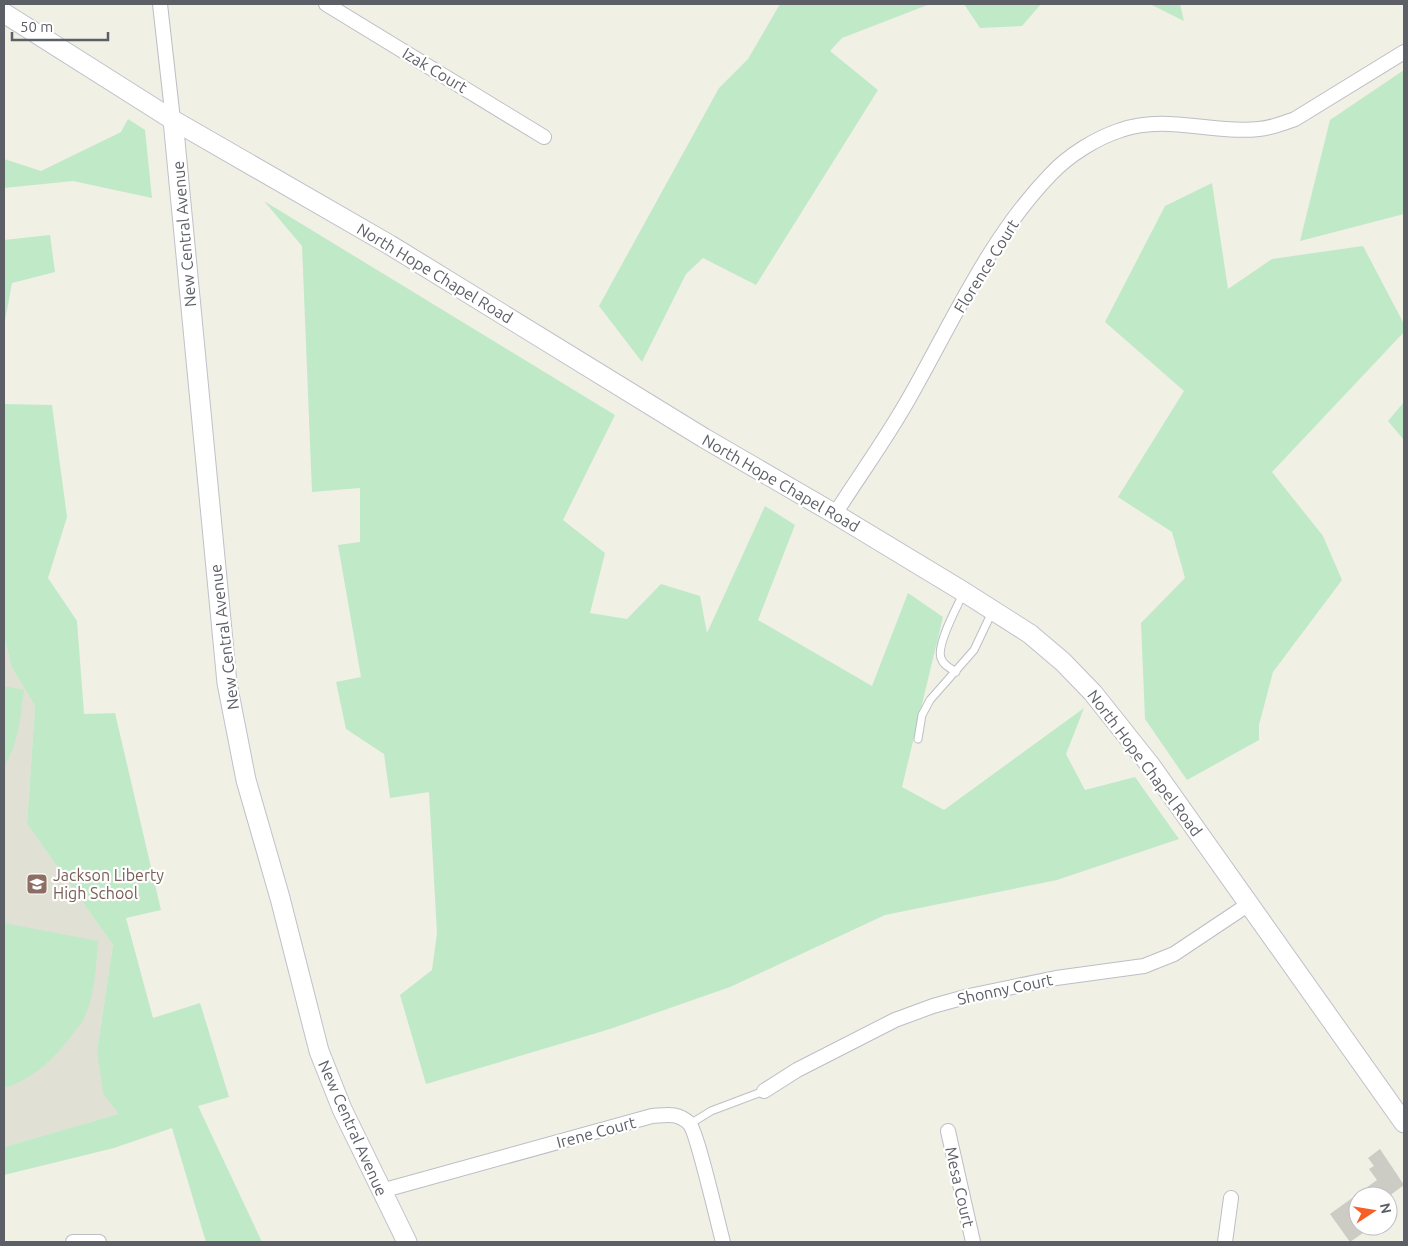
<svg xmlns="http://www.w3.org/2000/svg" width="1408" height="1246" font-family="Ubuntu,sans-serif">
<rect width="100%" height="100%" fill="#f0f0e5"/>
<path fill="#e0e0d4" d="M4 635 11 666 35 706 27 824 113 945 97 1051 120 1114 4 1147Z"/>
<g fill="#c0e9c8">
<path d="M780 4H930L842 38 830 51 878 90 756 285 703 258 686 274 642 362 599 306 719 88 748 59Z"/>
<path d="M964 4H1041L1022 26 980 28Z"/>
<path d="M1150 4H1180L1184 21Z"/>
<path d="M1404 70V214L1300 241 1330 120Z"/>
<path d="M128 119 145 130 152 198 73 181 4 188V159L41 171 121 132Z"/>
<path d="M1212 183 1228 289 1272 259 1363 246 1404 324V332L1272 472 1323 536 1342 580 1273 672 1259 725V740L1187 780 1145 719 1141 623 1185 578 1172 532 1118 497 1184 391 1105 322 1165 206Z"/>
<path d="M264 201 615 415 563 520 605 553 590 613 627 619 661 584 700 596 707 633 765 506 795 525 758 620 872 686 908 593 943 617 902 787 944 810 1084 708 1066 754 1085 790 1135 777 1179 839 1057 880 885 915 730 987 610 1029 426 1084 400 995 432 970 437 933 429 792 390 798 384 754 346 729 336 682 361 677 338 545 360 542V488L312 492 302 246Z"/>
<path d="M50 235 55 272 12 283 4 326V240Z"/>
<path d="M1404 402V440L1388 421Z"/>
<path d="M4 404 52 405 67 517 48 578 77 621 84 714 115 713 161 910 126 918 153 1018 200 1003 229 1097 198 1106 262 1242H206L172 1128 114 1148 4 1175V1147L119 1114 103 1093 97 1051 113 945 27 824 35 706 11 666 4 635Z"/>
<path d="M4 686 24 690C20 720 19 740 4 768Z"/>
<path d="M4 923 98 941C96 966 95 993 85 1016 83 1022 78 1027 74 1032 56 1057 34 1079 4 1088Z"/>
</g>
<path fill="#cdccc4" d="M1380 1149 1404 1185 1389 1196H1358V1226H1373L1350 1242 1330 1214 1377 1180 1369 1169 1374 1166 1368 1158Z"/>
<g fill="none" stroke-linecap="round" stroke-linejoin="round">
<g stroke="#bdbec5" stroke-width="9">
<g id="lane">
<path d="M956 672C950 668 943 665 941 658 936 645 957 607 963 594"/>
<path d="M918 739 922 715 930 700 974 650 993 610"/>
<path d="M690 1124 711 1111 764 1091"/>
</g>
</g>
<g stroke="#bdbec5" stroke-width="16">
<g id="street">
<path d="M160 4 173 120"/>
<path d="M326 4 544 137"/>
<path d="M835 514C859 476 886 439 908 400 952 323 989 238 1051 174 1069 155 1096 138 1121 130 1166 114 1212 134 1259 129 1272 128 1284 123 1295 119L1404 52"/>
<path d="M764 1091 797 1070 895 1020 933 1006 969 996 1056 978 1144 966 1174 954 1249 904"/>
<path d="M948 1131 973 1242"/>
<path d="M381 1191 652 1116C667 1115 677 1112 689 1123 697 1131 718 1224 723 1242"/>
<path d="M73 1242H99"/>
<path d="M1225 1242 1231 1198"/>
</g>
</g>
<g stroke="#bfc1c9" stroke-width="21">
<g id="secondary">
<path d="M4 13 173 120 390 245 704 438 835 514 964 592 1030 634 1063 662 1093 693 1151 766 1404 1123"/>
<path d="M173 120 227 683 246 780 280 898 319 1051 342 1109 407 1242"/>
</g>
</g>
<use href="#lane" stroke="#fff" stroke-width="7"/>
<use href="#street" stroke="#fff" stroke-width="14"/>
<use href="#secondary" stroke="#fff" stroke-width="19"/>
</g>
<defs>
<g id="school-square" transform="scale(1.125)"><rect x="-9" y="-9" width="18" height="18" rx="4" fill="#8d6e63" stroke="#fff"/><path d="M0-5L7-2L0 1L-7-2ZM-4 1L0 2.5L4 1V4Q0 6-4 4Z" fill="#fff"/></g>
</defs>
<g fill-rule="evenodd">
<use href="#school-square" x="37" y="884"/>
</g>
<g text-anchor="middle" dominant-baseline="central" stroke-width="4.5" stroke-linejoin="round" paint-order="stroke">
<g font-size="16" fill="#5d5f67" stroke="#fff">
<text transform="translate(435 70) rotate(31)">Izak Court</text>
<text transform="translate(184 234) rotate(-95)">New Central Avenue</text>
<text transform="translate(986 266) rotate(-58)">Florence Court</text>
<text transform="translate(435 273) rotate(31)">North Hope Chapel Road</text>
<text transform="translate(781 483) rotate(30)">North Hope Chapel Road</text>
<text transform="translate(224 637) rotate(-97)">New Central Avenue</text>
<text transform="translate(1145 763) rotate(53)">North Hope Chapel Road</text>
<text transform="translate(1005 989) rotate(-12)">Shonny Court</text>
<text transform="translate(353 1128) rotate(66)">New Central Avenue</text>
<text transform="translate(596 1132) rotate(-15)">Irene Court</text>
<text transform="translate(960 1187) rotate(77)">Mesa Court</text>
</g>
<g font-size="16" fill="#785e54" stroke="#fff" text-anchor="start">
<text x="53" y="875">Jackson Liberty<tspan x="53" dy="18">High School</tspan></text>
</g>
</g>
<rect width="1408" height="1246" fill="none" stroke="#5d5f67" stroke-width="10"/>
<g transform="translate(1373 1211) rotate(78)"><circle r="24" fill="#ffffff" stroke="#bebfc2"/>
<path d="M0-4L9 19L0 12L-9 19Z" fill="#f66026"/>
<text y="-8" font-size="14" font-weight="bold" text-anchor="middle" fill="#5d5f67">N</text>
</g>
<path d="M12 32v8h96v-8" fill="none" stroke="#5d5f67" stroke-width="2.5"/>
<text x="20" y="32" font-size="15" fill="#5d5f67" stroke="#ffffff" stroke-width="4" paint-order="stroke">50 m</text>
</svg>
